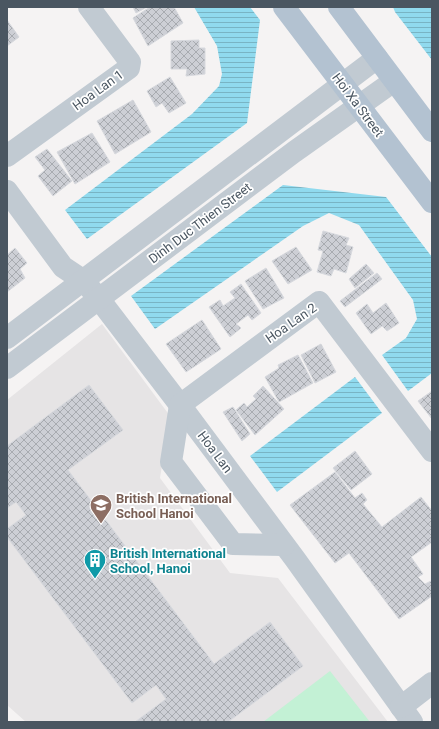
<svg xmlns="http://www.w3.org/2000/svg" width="439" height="729" font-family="Roboto,sans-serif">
<defs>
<pattern id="water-rules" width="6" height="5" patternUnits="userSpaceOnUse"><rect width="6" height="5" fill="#90daee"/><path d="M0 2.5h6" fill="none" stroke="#78b4c4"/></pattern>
<pattern id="building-cross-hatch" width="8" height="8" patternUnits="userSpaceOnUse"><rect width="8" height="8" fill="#cdcfd5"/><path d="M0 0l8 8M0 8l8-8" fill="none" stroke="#a8abb0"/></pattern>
</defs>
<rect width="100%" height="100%" fill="#f5f3f3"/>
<path fill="#e6e4e5" d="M102 324 170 416 160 478 230 573 278 578 388 722H26L7 705V400Z"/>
<path fill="#c3f1d5" d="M330 671 370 722H263Z"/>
<g fill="url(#water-rules)">
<path d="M194 7H250L260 20 247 123 87 239 65 210 192 114 219 86 222 74 217 46Z"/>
<path d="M393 7H432V60L395 12Z"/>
<path d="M283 185 386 197 432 257V373L408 391 382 355 406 338 417 319 413 300 359 225 329 213 303 226 155 329 131 296Z"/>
<path d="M355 377 382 413 277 492 250 456Z"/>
</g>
<g fill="url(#building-cross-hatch)" stroke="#d7d9de">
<path d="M133 7H147L136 13Z"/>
<path d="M150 7H174L183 23 148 46 133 18Z"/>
<path d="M7 20 19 37 7 46Z"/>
<path d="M199 40V48H205V74L186 76 187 69H171V41Z"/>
<path d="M170 77 186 103 169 113 162 103 156 107 147 91Z"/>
<path d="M133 100 151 132 115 154 97 121Z"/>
<path d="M92 133 110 162 75 184 57 152Z"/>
<path d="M47 149 72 181 53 196 38 176 45 170 35 157Z"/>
<path d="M323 231 349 238 346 245 353 247 346 273 334 269 331 276 317 272 323 251 318 250Z"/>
<path d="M296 247 312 270 288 284 272 261Z"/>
<path d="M15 248 27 263 20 269 25 278 7 292V255Z"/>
<path d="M366 264 374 273 355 288 349 279Z"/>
<path d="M266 268 284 298 263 309 245 281Z"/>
<path d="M377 273 382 279 345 307 340 301Z"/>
<path d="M241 284 261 313 252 320 248 315 236 324 241 328 230 337 209 307 220 300 223 306 235 298 230 292Z"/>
<path d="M386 303 399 323 387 331 382 326 371 334 356 313 367 304 373 313Z"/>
<path d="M202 320 221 349 186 372 166 344Z"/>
<path d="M321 344 336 372 315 383 301 355Z"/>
<path d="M298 355 313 383 279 402 265 377 279 368 278 365Z"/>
<path d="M89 385 123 430 68 470 214 664 270 622 303 666 228 722H135L166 699 156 685 132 703 7 537V529L26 515 16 502 7 508V446Z"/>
<path d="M263 386 284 409 255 435 236 410 244 403 247 407 256 399 253 396Z"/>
<path d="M432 391V419L418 401Z"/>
<path d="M233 407 250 434 242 441 223 412Z"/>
<path d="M355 451 372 474 351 490 333 468Z"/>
<path d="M335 472 355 498 362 493 367 500 363 504 382 527 421 497 432 511V542L411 557 423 574 418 577 425 584 431 581 432 582V596L399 619 349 553 335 563 290 505Z"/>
</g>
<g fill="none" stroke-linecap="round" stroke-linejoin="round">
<g stroke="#c1cad2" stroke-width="22">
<path d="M7 156 129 68 130 62 89 7"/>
<path d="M7 191 63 267 84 281 99 299 180 405 295 559 412 722"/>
<path d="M7 338 377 58"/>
<path d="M7 368 294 152 394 81"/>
<path d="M284 545 233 544 171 462 180 405 319 302 432 451"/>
<path d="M401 707 432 683"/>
</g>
<g stroke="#b3c2d1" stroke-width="22">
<path d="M284 7 432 202"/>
<path d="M339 7 432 131"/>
</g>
</g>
<defs>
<g id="school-pin" transform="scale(1.15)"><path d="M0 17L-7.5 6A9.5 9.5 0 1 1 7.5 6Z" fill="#8d6e63" stroke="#fff"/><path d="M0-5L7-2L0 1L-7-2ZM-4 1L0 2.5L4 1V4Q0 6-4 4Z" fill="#fff"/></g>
<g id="building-pin" transform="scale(1.15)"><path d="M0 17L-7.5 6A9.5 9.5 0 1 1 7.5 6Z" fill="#0f9aa8" stroke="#fff"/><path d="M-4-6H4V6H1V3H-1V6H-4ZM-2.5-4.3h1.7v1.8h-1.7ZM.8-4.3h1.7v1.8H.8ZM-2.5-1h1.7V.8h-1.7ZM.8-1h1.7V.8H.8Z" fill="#fff"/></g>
</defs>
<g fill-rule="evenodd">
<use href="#school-pin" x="101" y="505"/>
<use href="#building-pin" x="95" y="560"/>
</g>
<g text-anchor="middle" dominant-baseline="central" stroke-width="3.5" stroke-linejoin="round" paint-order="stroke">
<g font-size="13" fill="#4a5661" stroke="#fff">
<text transform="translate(98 90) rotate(-36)">Hoa Lan 1</text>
<text transform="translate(358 105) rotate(53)">Hoi Xa Street</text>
<text transform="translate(200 223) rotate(-37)">Dinh Duc Thien Street</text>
<text transform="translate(291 323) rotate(-35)">Hoa Lan 2</text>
<text transform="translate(215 452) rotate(53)">Hoa Lan</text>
</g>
<g font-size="13" font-weight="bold" fill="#785e54" stroke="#fff" text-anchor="start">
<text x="116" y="498">British International<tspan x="116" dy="15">School Hanoi</tspan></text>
</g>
<g font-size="13" font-weight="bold" fill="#0d838f" stroke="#fff" text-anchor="start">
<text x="110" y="553">British International<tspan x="110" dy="15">School, Hanoi</tspan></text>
</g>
</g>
<rect width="439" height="729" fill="none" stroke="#4a5661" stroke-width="16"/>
</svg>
